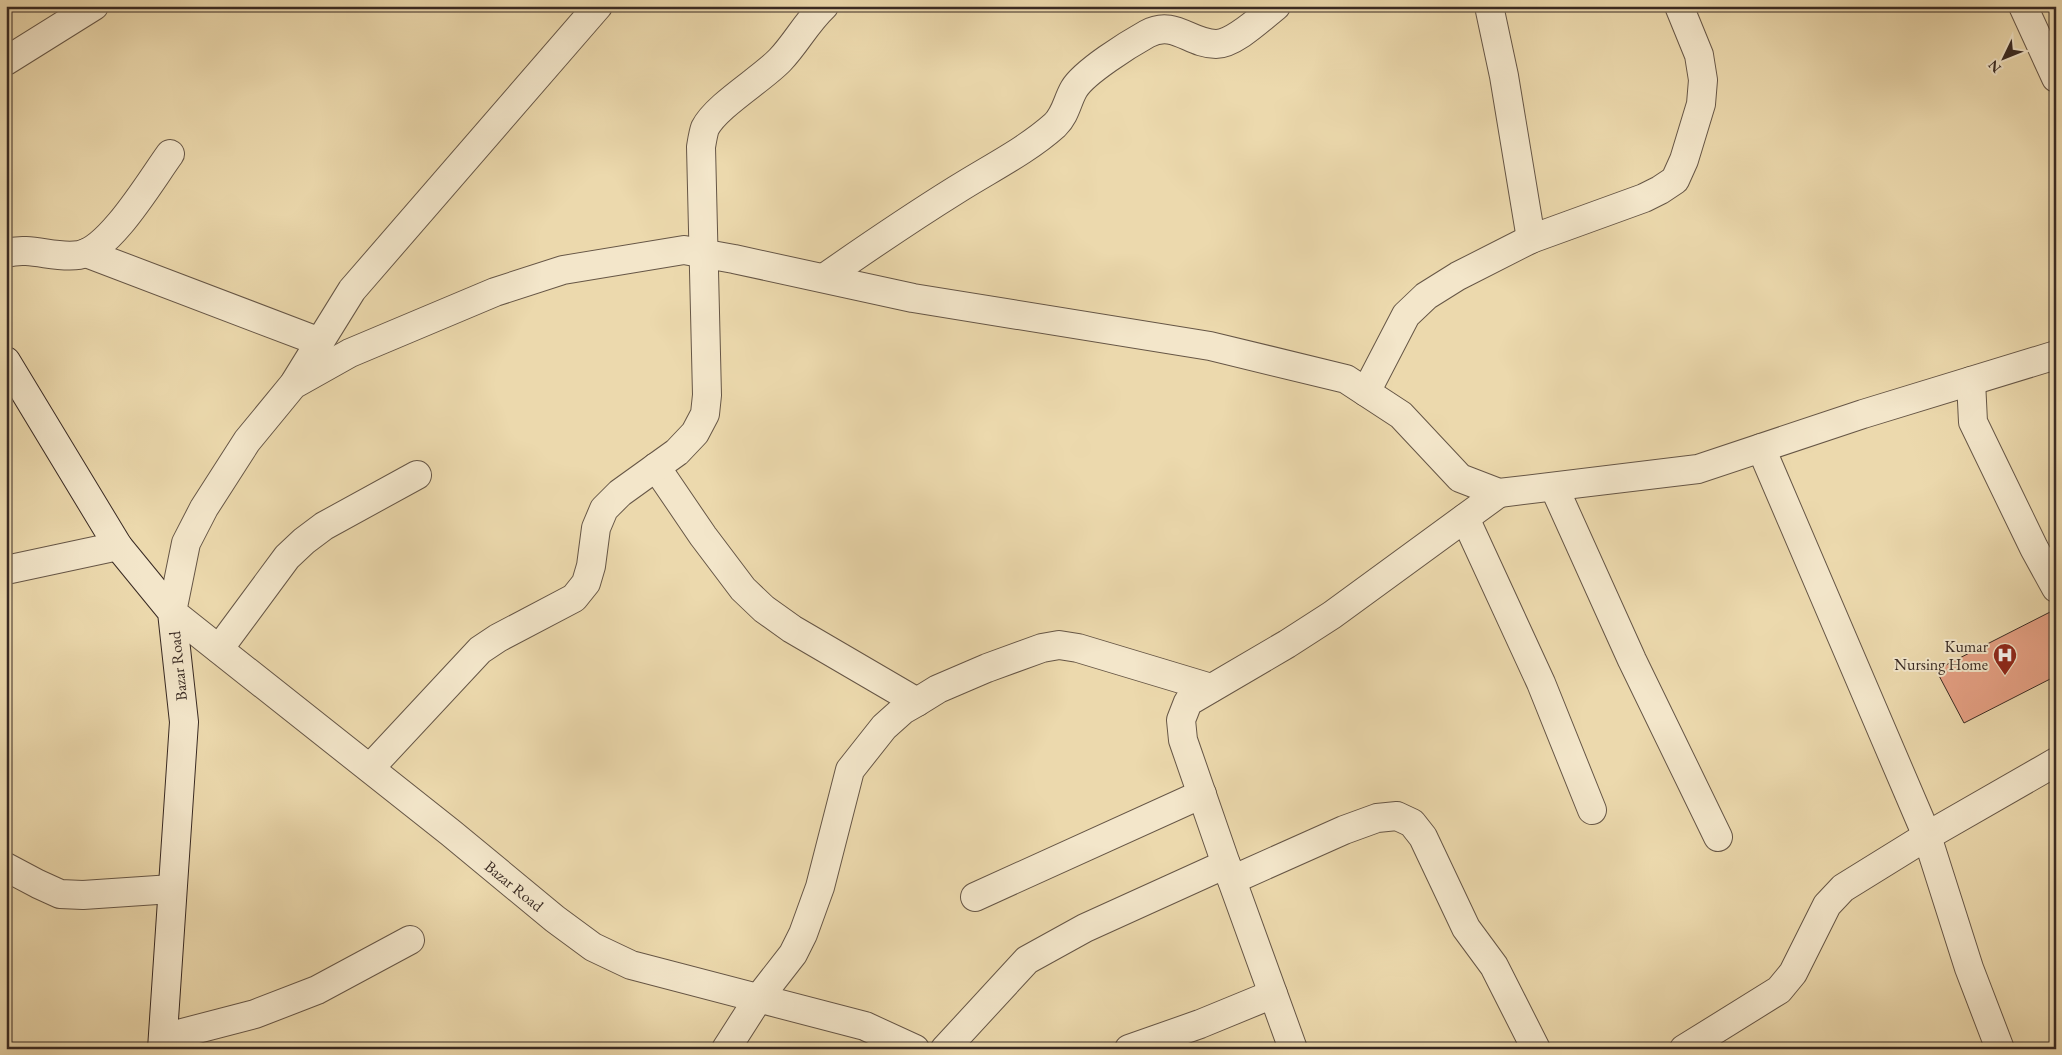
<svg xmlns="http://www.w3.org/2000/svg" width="2062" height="1055" font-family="'EB Garamond',serif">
<rect width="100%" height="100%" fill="#ecd9ad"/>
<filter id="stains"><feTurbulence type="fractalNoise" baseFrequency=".004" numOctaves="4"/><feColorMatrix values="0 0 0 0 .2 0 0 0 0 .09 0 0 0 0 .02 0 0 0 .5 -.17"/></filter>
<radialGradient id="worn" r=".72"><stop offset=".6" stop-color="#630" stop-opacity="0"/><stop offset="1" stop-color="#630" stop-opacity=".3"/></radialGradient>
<path fill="#e7a185" stroke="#392a23" d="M2056 609V676L1964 723 1936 670Z"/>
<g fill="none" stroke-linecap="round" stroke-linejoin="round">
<g stroke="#665646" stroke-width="30">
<g id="street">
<path d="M1489 6 1504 76 1531 239"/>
<path d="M2023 6 2056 78"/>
<path d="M6 61 94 6"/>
<path d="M6 253C31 246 54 259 79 255 110 250 151 180 170 154"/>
<path d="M86 253 320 342"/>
<path d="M824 278C867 248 911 218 956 190 989 169 1026 151 1055 125 1066 114 1067 101 1074 89 1084 72 1129 44 1147 34 1174 19 1190 44 1216 44 1234 44 1261 18 1276 6"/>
<path d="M1971 381 1973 422 2034 548 2056 588"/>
<path d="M295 382 352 290 598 6"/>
<path d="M1366 392 1406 315 1426 296 1458 276 1531 239 1644 198 1660 190 1675 180 1684 160 1701 104 1703 80 1699 55 1679 6"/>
<path d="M1761 448 1927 836 1969 968 2000 1049"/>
<path d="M656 467 703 536 743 589 764 609 792 629 917 702"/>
<path d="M1554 487 1632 660 1718 837"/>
<path d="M1465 518 1541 683 1592 810"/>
<path d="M6 570 118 546"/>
<path d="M219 649 287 557 304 541 324 526 417 475"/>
<path d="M370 768 480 650 498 638 574 598 586 583 591 566 596 528 604 509 620 493 677 452 695 433 705 414 707 395 701 147C702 141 703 134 705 128 716 106 762 79 780 60 797 42 806 23 824 6"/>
<path d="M6 867 38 884 60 894 83 895 172 889"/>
<path d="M1232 880 1344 830 1377 818 1397 816 1412 823 1423 837 1466 928 1494 966 1536 1049"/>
<path d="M975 897 1202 794"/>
<path d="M163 1038 255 1014 317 990 410 940"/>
<path d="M726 1049 758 999 793 954 803 934 820 887 850 770 884 727 903 710 917 702 938 689 987 668 1042 648 1059 645 1078 648 1211 688"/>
<path d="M915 1049 865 1026 631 965 593 947 555 919 451 833 172 612 186 543 204 508 247 441 293 385 350 353 495 292 563 270 684 250 734 259 913 298 1210 346 1346 379 1401 415 1460 478 1499 493 1698 469 1863 414 2056 355"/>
<path d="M945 1049 1027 960 1085 928 1226 864"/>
<path d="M1129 1049 1200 1024 1273 994"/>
<path d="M1293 1049 1226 864 1183 740 1181 720 1188 702 1287 644 1332 615 1499 493"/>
<path d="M1684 1049 1779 990 1793 973 1827 905 1843 888 1927 836 2056 762"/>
</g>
</g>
<g stroke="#392a23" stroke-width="30">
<path id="secondary" d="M6 361 118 546 172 612 184 722 162 1049"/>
</g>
<use href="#street" stroke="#f3e6ca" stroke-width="28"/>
<use href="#secondary" stroke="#f3e6ca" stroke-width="28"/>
</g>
<defs>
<g id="hospital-pin" transform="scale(1.25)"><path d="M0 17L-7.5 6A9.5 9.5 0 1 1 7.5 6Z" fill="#8f2418" stroke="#f3e6ca"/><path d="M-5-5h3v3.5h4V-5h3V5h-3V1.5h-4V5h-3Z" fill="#fff"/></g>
</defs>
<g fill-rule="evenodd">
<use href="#hospital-pin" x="2005" y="655"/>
</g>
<g text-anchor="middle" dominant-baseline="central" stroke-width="4" stroke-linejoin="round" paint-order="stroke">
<g font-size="16" fill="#392a23" stroke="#f3e6ca" text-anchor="end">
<text x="1988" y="646">Kumar<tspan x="1988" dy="18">Nursing Home</tspan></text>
</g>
<g font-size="16" fill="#392a23" stroke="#f3e6ca">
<text transform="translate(178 666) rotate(-96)">Bazar Road</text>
<text transform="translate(514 886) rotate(39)">Bazar Road</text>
</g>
</g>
<rect width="2062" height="1055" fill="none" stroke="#ecd9ad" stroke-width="25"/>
<rect x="8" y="8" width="2047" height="1040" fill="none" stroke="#392a23" stroke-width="2.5"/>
<rect x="12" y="12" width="2037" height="1030" fill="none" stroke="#392a23"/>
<g transform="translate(2004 58) rotate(227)" stroke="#f3e6ca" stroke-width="4" paint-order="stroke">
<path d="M0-4L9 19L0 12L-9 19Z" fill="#392a23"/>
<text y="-8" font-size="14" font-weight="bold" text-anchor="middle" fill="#392a23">N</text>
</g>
<rect width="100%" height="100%" filter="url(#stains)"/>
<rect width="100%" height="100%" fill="url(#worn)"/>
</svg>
